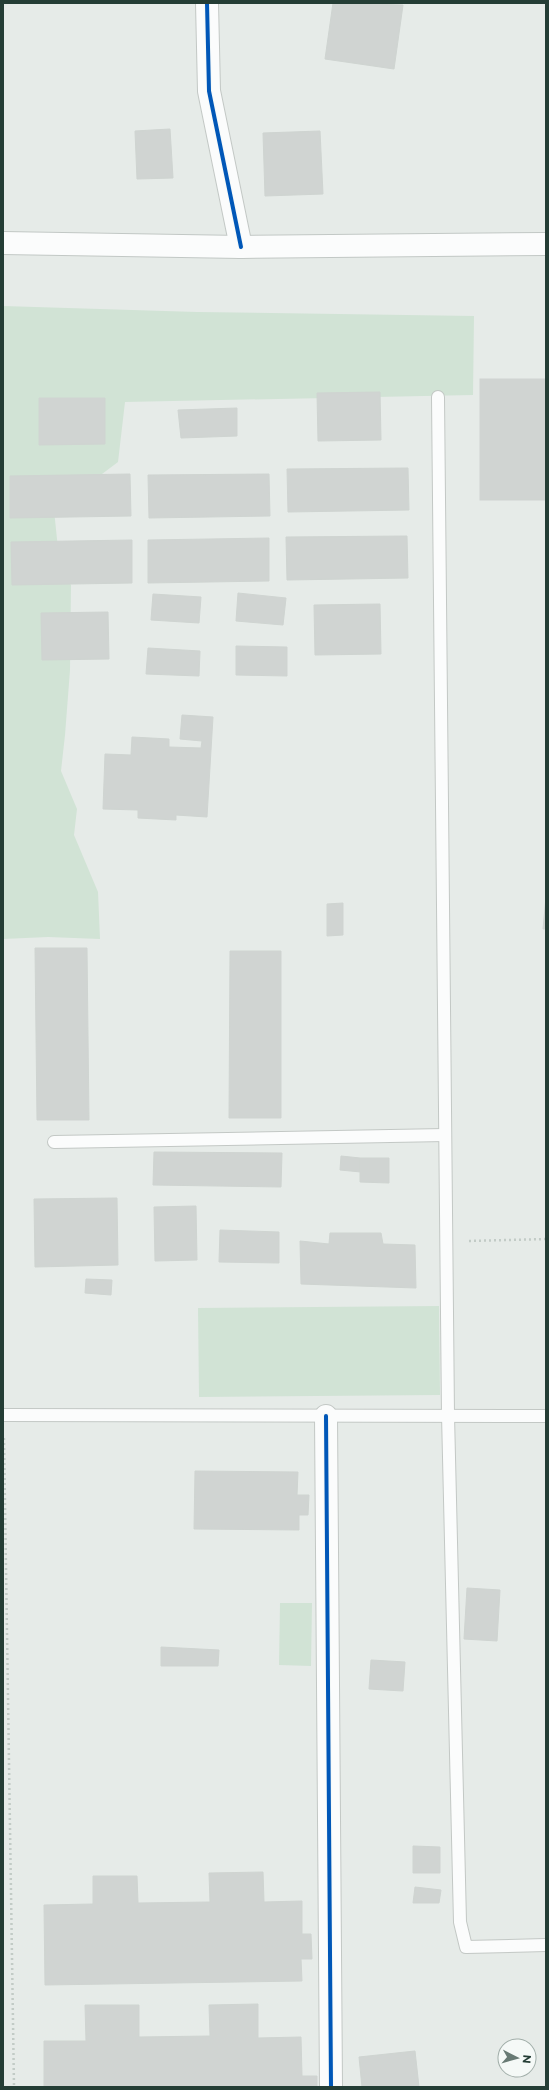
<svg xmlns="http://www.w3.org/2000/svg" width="549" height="2090" font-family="Montserrat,sans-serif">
<rect width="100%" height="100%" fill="#e6ebe8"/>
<g fill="#d1e3d5">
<path d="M3 306 197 312 474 316 473 395 125 402 118 462 54 510 60 568 71 585 70 670 65 735 61 771 77 809 74 835 98 892 100 939 48 937 3 939Z"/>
<path d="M439 1306 440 1395 199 1397 198 1308Z"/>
<path d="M280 1603H312L311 1666 279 1665Z"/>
</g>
<g fill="#d0d4d2" stroke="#cfd4d1">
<path d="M333 3 403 5 394 69 325 59Z"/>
<path d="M170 129 173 178 137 179 135 131Z"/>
<path d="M320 131 323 194 265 196 263 133Z"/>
<rect x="480" y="379" width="66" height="121"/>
<path d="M380 392 381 440 318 441 317 393Z"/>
<path d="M39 398H105V444L39 445Z"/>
<path d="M237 408V436L181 438 178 410Z"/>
<path d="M408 468 409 510 288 512 287 469Z"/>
<path d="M130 474 131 516 10 518V476Z"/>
<path d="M269 474 270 516 149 518 148 475Z"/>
<path d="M407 536 408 578 287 580 286 537Z"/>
<path d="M269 538V581L148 583V540Z"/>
<path d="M132 540V583L12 585 11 542Z"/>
<path d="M238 593 286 598 283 625 236 621Z"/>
<path d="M153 594 201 597 199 623 151 620Z"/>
<path d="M380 604 381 654 315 655 314 605Z"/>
<path d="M108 612 109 659 42 660 41 613Z"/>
<path d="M236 646 287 647V676L236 675Z"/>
<path d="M148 648 200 651 199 676 146 674Z"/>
<path d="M182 715 213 717 207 817 176 815V820L138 818V810L103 809 105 754 131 755 132 737 169 739V747L201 748 202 741 180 739Z"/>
<path d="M546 897V929H543Z"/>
<path d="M343 903V935L327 936V904Z"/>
<path d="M35 948H87L89 1120H37Z"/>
<path d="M230 951H281V1118H229Z"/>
<path d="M154 1152 282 1153 281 1187 153 1185Z"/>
<path d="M341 1156 360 1158 361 1172 340 1170Z"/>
<path d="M360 1158H389V1183L360 1182Z"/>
<path d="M117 1198 118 1265 35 1267 34 1199Z"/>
<path d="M196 1206 197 1260 155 1261 154 1207Z"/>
<path d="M220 1230 279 1232V1263L219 1262Z"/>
<path d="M330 1233H381L383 1244 415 1245 416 1288 301 1284 300 1241 329 1244Z"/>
<path d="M86 1279 112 1280 111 1295 85 1293Z"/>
<path d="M195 1471 298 1472 297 1495H309L308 1515H299V1530L194 1529Z"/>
<path d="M467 1588 500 1590 497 1641 464 1639Z"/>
<path d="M161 1647 219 1650 218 1666H161Z"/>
<path d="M371 1660 405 1662 403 1691 369 1689Z"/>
<path d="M413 1846 440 1847V1873H413Z"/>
<path d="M263 1872 264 1902 302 1901V1934H311L312 1959H301L302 1981 45 1985 44 1905 93 1904V1876H137L138 1903 210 1902 209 1873Z"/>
<path d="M415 1887 441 1890 439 1903H413Z"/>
<path d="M258 2004V2038L301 2037 302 2076H317V2087H44V2041H86L85 2005H139V2037L210 2036 209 2005Z"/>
<path d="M415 2051 419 2087H362L359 2057Z"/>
</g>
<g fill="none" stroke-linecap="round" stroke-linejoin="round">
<g stroke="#c3c8c5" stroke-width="14">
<g id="lane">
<path d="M438 397 448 1415 460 1922 466 1947 546 1945"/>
<path d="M54 1142 445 1135"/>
<path d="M3 1415 546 1416"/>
</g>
</g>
<g stroke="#c3c8c5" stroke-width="24">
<g id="street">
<path d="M207 3 209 91 241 247"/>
<path d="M326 1416 331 2087"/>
</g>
</g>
<g stroke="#c2c8c5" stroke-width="24">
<path id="secondary" d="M3 243 241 247 546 244"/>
</g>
<g stroke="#c2cbc6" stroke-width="2.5" stroke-dasharray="2 3" stroke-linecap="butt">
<path d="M469 1241 546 1239"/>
<path d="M4 1438 14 2087"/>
</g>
<use href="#lane" stroke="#fbfcfc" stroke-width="12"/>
<use href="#street" stroke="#fbfcfc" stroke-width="22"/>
<use href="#secondary" stroke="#fbfcfc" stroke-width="22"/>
<g stroke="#f5f9f7" stroke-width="6">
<g id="cycleway">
<path d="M207 3 209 91 241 247"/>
<path d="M326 1416 331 2087"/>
</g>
</g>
<use href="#cycleway" stroke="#0057b8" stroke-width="4"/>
</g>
<rect width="549" height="2090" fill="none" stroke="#243d35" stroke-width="8"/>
<g transform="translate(517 2058) rotate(96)"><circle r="19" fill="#f5f9f7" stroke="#a1aea9"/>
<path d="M0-3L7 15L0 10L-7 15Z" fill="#687a74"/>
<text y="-6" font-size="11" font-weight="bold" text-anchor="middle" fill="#243d35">N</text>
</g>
</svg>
